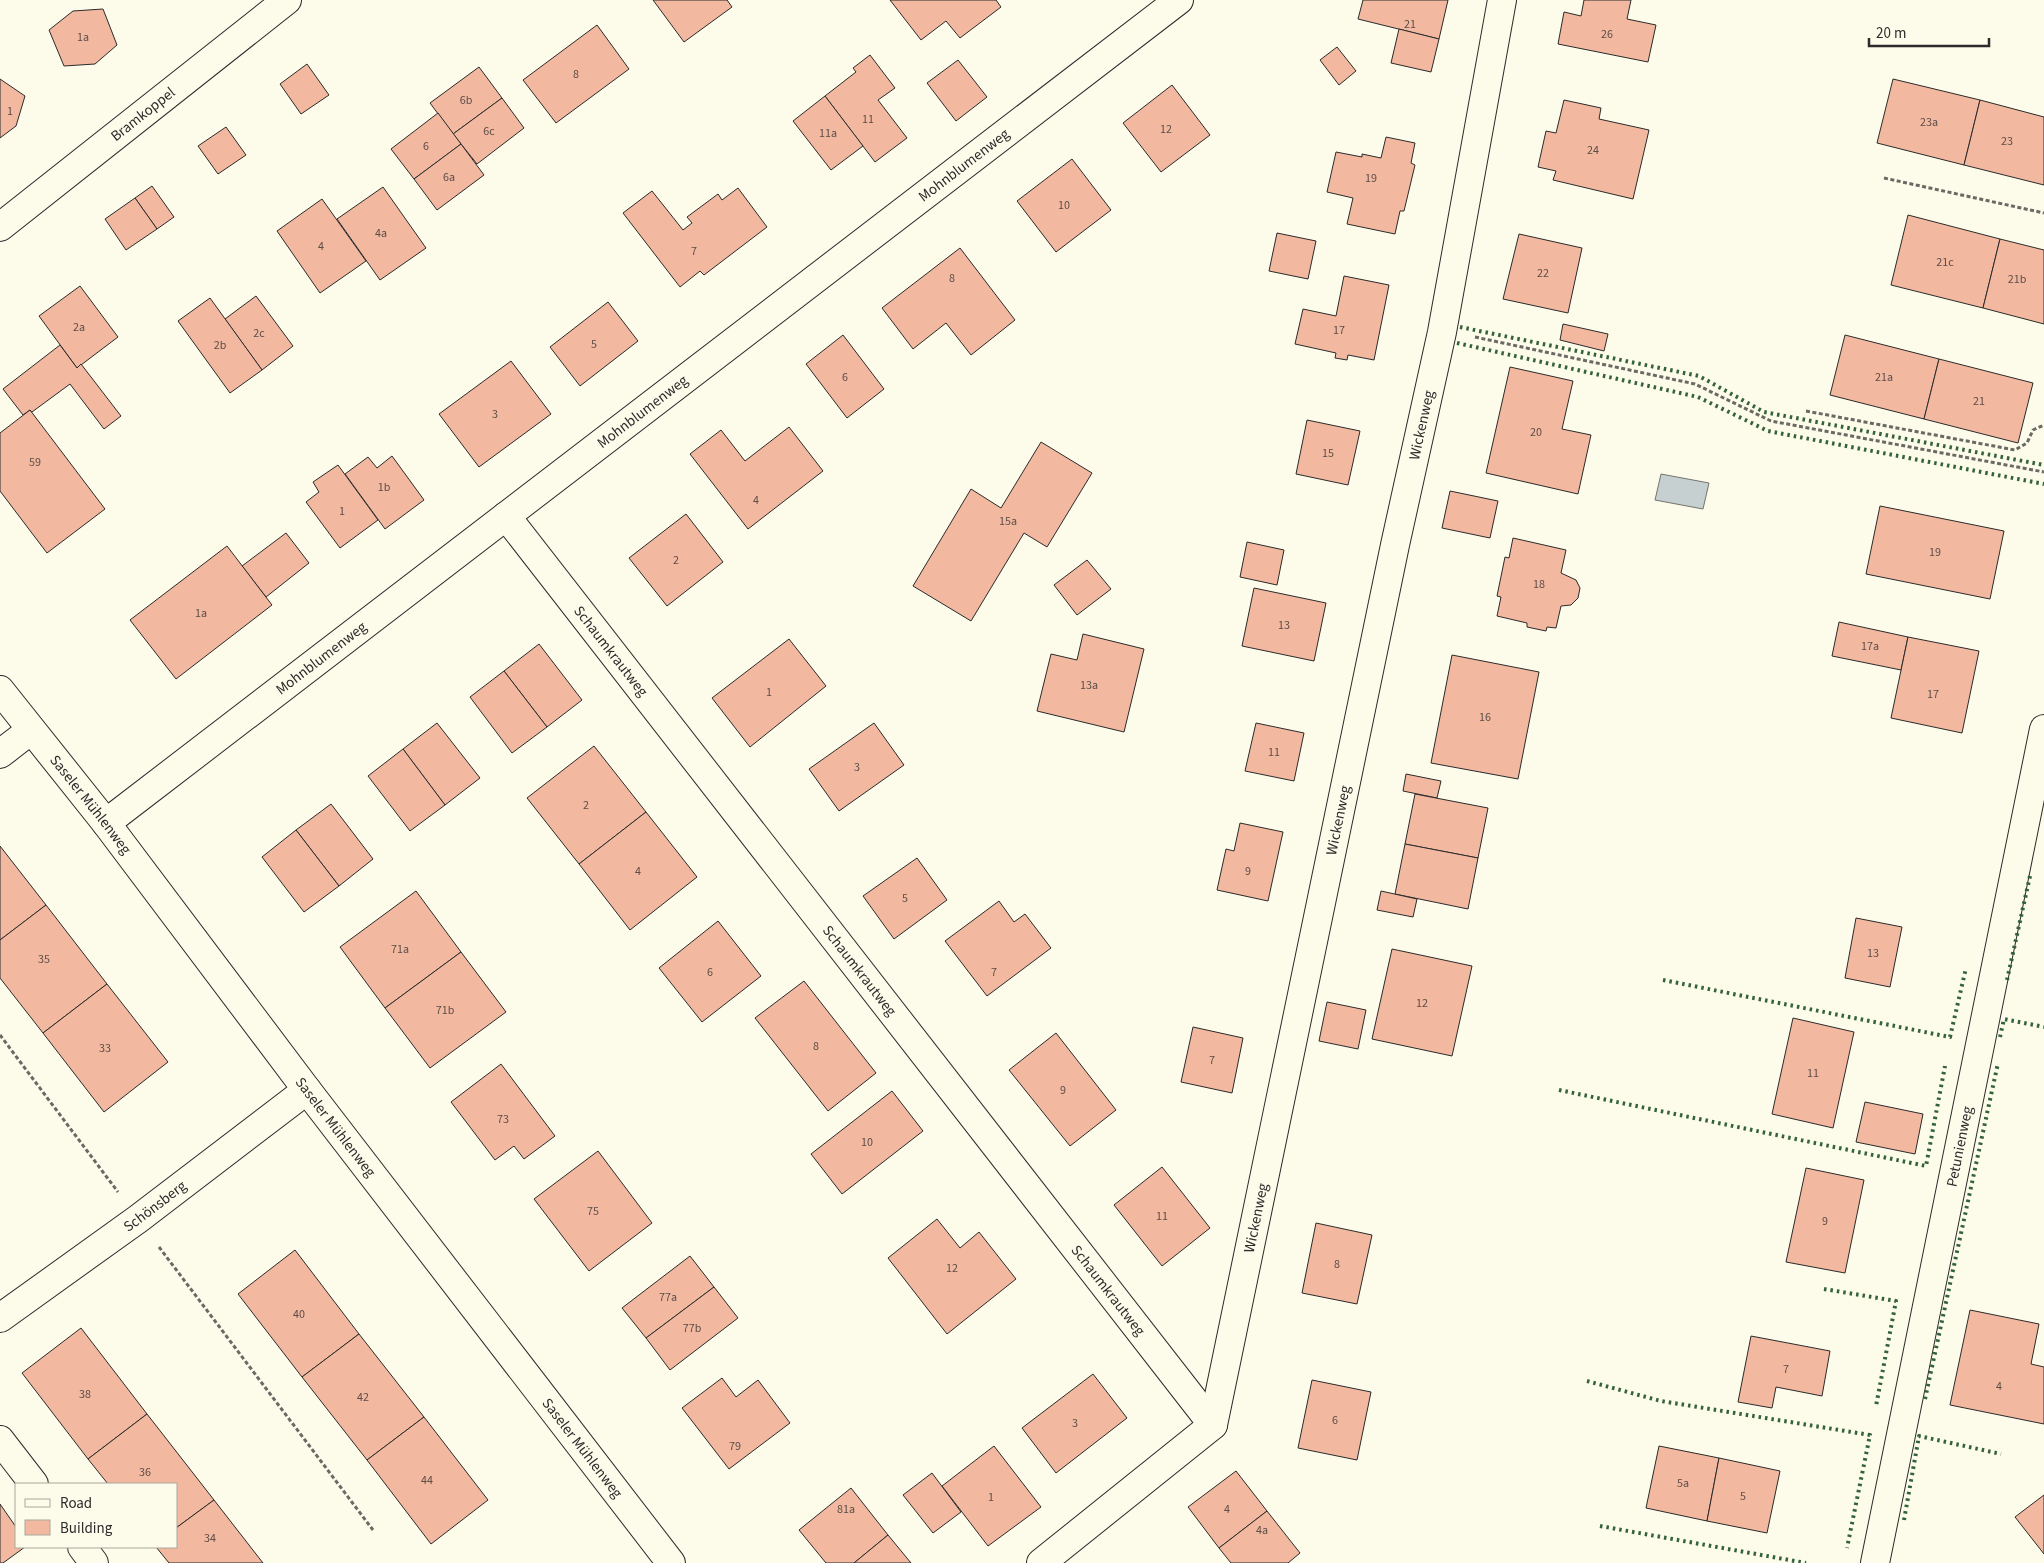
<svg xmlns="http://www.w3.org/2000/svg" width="2044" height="1563" font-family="'Source Sans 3',sans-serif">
<rect width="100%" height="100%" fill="#fdfbea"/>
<path fill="#c7d0d0" stroke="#74746e" d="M1661 474 1709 483 1703 509 1655 500Z"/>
<g fill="#f2b8a0" stroke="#2b2b2b">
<path d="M653 0H727L732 7 684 42Z"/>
<path d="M890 0H996L1001 7 960 38 946 21 921 40Z"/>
<path d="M1363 0H1448L1439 39 1358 19Z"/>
<path d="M1584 0H1631L1627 19 1656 25 1648 62 1558 44 1564 12 1581 16Z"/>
<path d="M103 9 117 45 95 64 64 66 49 30 73 11Z"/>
<path d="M597 25 629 69 556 123 523 80Z"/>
<path d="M1399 29 1439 39 1431 72 1391 63Z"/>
<path d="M1337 47 1356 71 1339 85 1320 60Z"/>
<path d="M870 55 895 88 878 100 907 138 875 162 825 96 856 72 853 68Z"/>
<path d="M958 60 987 97 956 121 927 83Z"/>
<path d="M307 64 329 95 301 114 280 84Z"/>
<path d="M479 67 502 98 453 134 430 103Z"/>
<path d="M0 79 25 96 16 126 0 138Z"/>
<path d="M1893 79 1980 100 1964 165 1877 143Z"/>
<path d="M1172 85 1210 135 1161 172 1123 123Z"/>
<path d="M825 96 863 146 831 170 793 121Z"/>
<path d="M502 98 524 128 477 164 453 134Z"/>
<path d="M1564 100 1601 108 1599 119 1649 130 1633 199 1553 180 1556 171 1538 167 1546 131 1556 133Z"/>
<path d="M1980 100 2044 117V185L1964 165Z"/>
<path d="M438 113 461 144 414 179 391 149Z"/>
<path d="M226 127 246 155 218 174 198 146Z"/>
<path d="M1386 137 1415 143 1411 163 1415 165 1404 211H1400L1395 234 1347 224 1353 198 1327 192 1336 152 1362 157V154L1381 158Z"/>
<path d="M461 144 484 175 437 210 414 179Z"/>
<path d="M1072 159 1111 210 1056 252 1017 201Z"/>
<path d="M152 186 174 217 157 229 135 198Z"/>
<path d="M383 187 426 248 380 280 337 219Z"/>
<path d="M738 188 767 227 704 275 700 271 680 287 623 213 652 191 683 230 692 223 687 217 718 194 722 200Z"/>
<path d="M135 198 157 229 126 250 105 219Z"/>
<path d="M322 199 366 261 320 293 277 231Z"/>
<path d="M1908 215 2000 239 1983 308 1891 285Z"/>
<path d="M1277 233 1316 241 1308 279 1269 271Z"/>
<path d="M1519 234 1582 248 1568 313 1503 299Z"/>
<path d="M2000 239 2044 250V324L1983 308Z"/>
<path d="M960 248 1015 320 971 355 946 323 913 349 882 308Z"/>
<path d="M1344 276 1389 285 1374 360 1348 355 1347 360 1335 358 1336 353 1295 344 1303 309 1336 316Z"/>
<path d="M80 286 118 337 77 368 39 316Z"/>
<path d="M256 296 293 346 262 370 225 319Z"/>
<path d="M210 298 262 370 230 393 178 321Z"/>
<path d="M608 302 638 341 580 386 550 347Z"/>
<path d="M1563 324 1608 334 1604 351 1560 340Z"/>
<path d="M843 335 884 389 847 418 806 364Z"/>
<path d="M1845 335 1939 359 1924 419 1830 395Z"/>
<path d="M60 345 77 368 81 364 121 416 104 429 70 384 32 412 30 410 23 415 3 389Z"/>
<path d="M1939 359 2033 383 2018 443 1924 419Z"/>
<path d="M511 361 551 414 479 467 439 414Z"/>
<path d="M1510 367 1573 381 1562 429 1591 435 1578 494 1486 473Z"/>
<path d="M30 410 105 509 47 553 0 491V433Z"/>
<path d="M1307 420 1360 431 1348 485 1296 474Z"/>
<path d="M789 427 823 471 748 529 690 454 721 430 745 461Z"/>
<path d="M1041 442 1092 473 1047 547 1024 533 971 621 913 586 971 489 1001 508Z"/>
<path d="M392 456 424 500 385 529 345 474 368 457 377 468Z"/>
<path d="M338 465 378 520 340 548 306 502 319 492 313 482Z"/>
<path d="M1450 491 1498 501 1490 538 1442 528Z"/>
<path d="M1880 506 2004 531 1990 599 1866 574Z"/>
<path d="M686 514 723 562 667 606 629 558Z"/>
<path d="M286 533 309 563 266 597 242 566Z"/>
<path d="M1513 538 1566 550 1561 573 1576 580 1580 588 1578 598 1571 605 1561 606 1556 628 1547 627 1546 631 1527 627V623L1497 616 1501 597 1497 596 1505 557 1509 558Z"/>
<path d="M1247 542 1284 550 1277 585 1240 577Z"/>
<path d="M227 546 272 605 176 679 130 620Z"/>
<path d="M1087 560 1111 589 1077 615 1054 585Z"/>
<path d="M1254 588 1326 603 1314 661 1242 646Z"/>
<path d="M1839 622 1908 637 1901 670 1832 656Z"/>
<path d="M1083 634 1144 649 1124 732 1037 711 1051 654 1077 660Z"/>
<path d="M1908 637 1979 651 1962 733 1891 718Z"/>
<path d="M789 639 826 686 750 747 712 698Z"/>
<path d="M539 644 582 700 547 727 504 671Z"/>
<path d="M1452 655 1539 672 1518 779 1431 763Z"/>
<path d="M504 671 547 727 512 753 470 697Z"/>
<path d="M437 723 480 778 445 805 403 749Z"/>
<path d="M874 723 904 765 839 811 809 769Z"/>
<path d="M1256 723 1304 733 1294 781 1245 771Z"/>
<path d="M594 746 646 812 579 864 527 798Z"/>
<path d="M403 749 445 805 410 831 368 776Z"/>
<path d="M1406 774 1441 781 1437 798 1403 791Z"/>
<path d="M1415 794 1488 808 1478 858 1405 844Z"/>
<path d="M331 804 373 859 339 886 296 830Z"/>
<path d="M646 812 697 877 630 930 579 864Z"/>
<path d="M1240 823 1283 832 1268 901 1217 890 1226 849 1234 851Z"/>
<path d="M296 830 339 886 304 912 262 857Z"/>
<path d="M1405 844 1478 858 1468 909 1395 894Z"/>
<path d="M0 846 46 905 0 940Z"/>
<path d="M917 858 947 900 894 939 863 896Z"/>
<path d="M416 891 461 952 385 1008 340 947Z"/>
<path d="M1381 891 1417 899 1413 917 1377 910Z"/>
<path d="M999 901 1014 922 1025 914 1051 948 987 996 945 941Z"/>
<path d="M46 905 107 984 43 1033 0 978V940Z"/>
<path d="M1856 918 1902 927 1890 987 1845 978Z"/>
<path d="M718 921 761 976 702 1022 659 968Z"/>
<path d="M1392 949 1472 966 1452 1056 1372 1039Z"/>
<path d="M461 952 506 1012 430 1068 385 1008Z"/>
<path d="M804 981 876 1073 828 1111 755 1018Z"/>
<path d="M107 984 168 1062 104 1112 43 1033Z"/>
<path d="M1327 1002 1366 1010 1358 1049 1319 1041Z"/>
<path d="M1793 1018 1854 1032 1833 1128 1772 1114Z"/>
<path d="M1193 1027 1243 1038 1232 1093 1181 1082Z"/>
<path d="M1056 1033 1116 1110 1070 1146 1009 1070Z"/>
<path d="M501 1064 555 1136 524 1159 514 1146 495 1160 451 1102Z"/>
<path d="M892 1091 923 1131 842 1194 811 1154Z"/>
<path d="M1865 1102 1923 1114 1915 1154 1856 1142Z"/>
<path d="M598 1151 652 1223 589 1271 534 1199Z"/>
<path d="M1162 1167 1210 1228 1162 1266 1114 1205Z"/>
<path d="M1806 1168 1864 1180 1845 1273 1786 1262Z"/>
<path d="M937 1219 960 1248 979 1232 1016 1279 947 1334 888 1258Z"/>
<path d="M1316 1223 1372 1235 1357 1304 1302 1293Z"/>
<path d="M295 1250 359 1334 302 1377 238 1294Z"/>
<path d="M690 1256 714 1287 646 1338 622 1308Z"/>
<path d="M714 1287 738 1318 670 1370 646 1338Z"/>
<path d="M1970 1310 2039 1324 2031 1364 2044 1367V1424L1950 1405Z"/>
<path d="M81 1328 147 1414 88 1459 22 1373Z"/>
<path d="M359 1334 424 1417 367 1460 302 1377Z"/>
<path d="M1751 1336 1830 1351 1822 1396 1776 1387 1772 1408 1738 1402Z"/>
<path d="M1093 1374 1127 1418 1056 1473 1022 1428Z"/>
<path d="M722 1378 736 1397 758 1380 790 1423 729 1469 682 1408Z"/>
<path d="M1312 1380 1371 1392 1357 1460 1298 1448Z"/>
<path d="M147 1414 214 1500 176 1528V1484H108L88 1459Z"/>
<path d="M424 1417 488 1500 431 1544 367 1460Z"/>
<path d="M994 1446 1041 1507 988 1546 942 1486Z"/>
<path d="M1659 1446 1719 1458 1707 1521 1646 1508Z"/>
<path d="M1719 1458 1780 1471 1767 1533 1707 1521Z"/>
<path d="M1236 1471 1267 1511 1219 1548 1188 1507Z"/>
<path d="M932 1473 961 1512 933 1533 903 1495Z"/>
<path d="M851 1488 888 1535 854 1563H826L799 1530Z"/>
<path d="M2044 1495V1554L2015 1517Z"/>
<path d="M214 1500 263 1563H169L156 1547H176V1528Z"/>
<path d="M0 1504 16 1527V1547H25L3 1563H0Z"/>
<path d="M1267 1511 1300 1553 1288 1563H1231L1219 1548Z"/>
<path d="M888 1535 911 1563H854Z"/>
</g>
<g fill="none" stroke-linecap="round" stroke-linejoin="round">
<g stroke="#2b2b2b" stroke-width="30">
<g id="minor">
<path id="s1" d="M0 227 287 0"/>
<path id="s2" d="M506 516 1213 1425"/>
<path id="s3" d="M0 690 106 823 307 1090 671 1563"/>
<path d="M0 754 31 730"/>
<path id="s4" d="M106 823 1179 0"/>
<path id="s5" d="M0 1318 138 1219 307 1090"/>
<path d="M0 1440 34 1484"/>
<path d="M82 1547 94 1563"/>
<path id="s6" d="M1041 1563 1213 1425 1395 545 1442 332 1502 0"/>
<path id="s7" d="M1875 1563 2044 729"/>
</g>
</g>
<g stroke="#6a6964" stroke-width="3" stroke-dasharray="4 2.5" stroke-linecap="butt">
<path d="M1884 178 2044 213"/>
<path d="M1475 337 1695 384 1771 421 2044 472"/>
<path d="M1806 411 2015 450 2027 443 2033 430 2044 425"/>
<path d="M0 1035 118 1192"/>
<path d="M159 1247 373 1530"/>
</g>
<use href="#minor" stroke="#fdfbea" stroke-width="28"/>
<g stroke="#34623c" stroke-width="4" stroke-dasharray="2.5 4" stroke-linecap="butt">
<path d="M1460 327 1699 376 1764 412 2044 465"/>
<path d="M1457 343 1698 397 1768 431 2044 484"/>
<path d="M1663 980 1950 1037 1966 968"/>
<path d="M2007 980 2030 876"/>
<path d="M2000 1037 2004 1019 2044 1027"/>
<path d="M1559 1090 1926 1166 1945 1066"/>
<path d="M1824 1289 1896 1301 1876 1406"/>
<path d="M1587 1381 1661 1401 1870 1435 1847 1548"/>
<path d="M1925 1399 1998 1063"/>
<path d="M1904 1520 1919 1436 2001 1454"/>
<path d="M1600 1526 1806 1563"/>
</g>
</g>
<g text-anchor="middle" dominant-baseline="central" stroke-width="4" stroke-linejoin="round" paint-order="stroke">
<g font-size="12" fill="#5d4e48">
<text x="1410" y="24">21</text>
<text x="1607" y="34">26</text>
<text x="83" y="37">1a</text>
<text x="576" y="74">8</text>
<text x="466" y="100">6b</text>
<text x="10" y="111">1</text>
<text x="868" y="119">11</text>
<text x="1929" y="122">23a</text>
<text x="1166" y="129">12</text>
<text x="489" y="131">6c</text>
<text x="828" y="133">11a</text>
<text x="2007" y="141">23</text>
<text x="426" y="146">6</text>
<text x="1593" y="150">24</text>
<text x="449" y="177">6a</text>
<text x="1371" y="178">19</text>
<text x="1064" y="205">10</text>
<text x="381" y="233">4a</text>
<text x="321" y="246">4</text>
<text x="694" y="251">7</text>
<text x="1945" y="262">21c</text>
<text x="1543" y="273">22</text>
<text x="952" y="278">8</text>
<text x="2017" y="279">21b</text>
<text x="79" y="327">2a</text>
<text x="1339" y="330">17</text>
<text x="259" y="333">2c</text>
<text x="594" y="344">5</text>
<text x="220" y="345">2b</text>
<text x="845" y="377">6</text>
<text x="1884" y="377">21a</text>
<text x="1979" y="401">21</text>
<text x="495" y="414">3</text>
<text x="1536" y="432">20</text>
<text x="1328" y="453">15</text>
<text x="35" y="462">59</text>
<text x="384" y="487">1b</text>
<text x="756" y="500">4</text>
<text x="342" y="511">1</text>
<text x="1008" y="521">15a</text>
<text x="1935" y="552">19</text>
<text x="676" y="560">2</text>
<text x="1539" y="584">18</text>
<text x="201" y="613">1a</text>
<text x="1284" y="625">13</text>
<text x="1870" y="646">17a</text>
<text x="1089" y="685">13a</text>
<text x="769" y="692">1</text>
<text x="1933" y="694">17</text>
<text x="1485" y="717">16</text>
<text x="1274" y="752">11</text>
<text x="857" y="767">3</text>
<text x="586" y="805">2</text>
<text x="638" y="871">4</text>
<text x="1248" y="871">9</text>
<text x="905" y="898">5</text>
<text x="400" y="949">71a</text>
<text x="1873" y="953">13</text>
<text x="44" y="959">35</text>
<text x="710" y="972">6</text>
<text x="994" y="972">7</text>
<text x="1422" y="1003">12</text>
<text x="445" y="1010">71b</text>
<text x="816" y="1046">8</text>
<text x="105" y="1048">33</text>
<text x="1212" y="1060">7</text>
<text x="1813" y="1073">11</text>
<text x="1063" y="1090">9</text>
<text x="503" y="1119">73</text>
<text x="867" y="1142">10</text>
<text x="593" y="1211">75</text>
<text x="1162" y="1216">11</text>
<text x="1825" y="1221">9</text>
<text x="1337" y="1264">8</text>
<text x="952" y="1268">12</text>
<text x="668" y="1297">77a</text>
<text x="299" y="1314">40</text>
<text x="692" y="1328">77b</text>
<text x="1786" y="1369">7</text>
<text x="1999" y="1386">4</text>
<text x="85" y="1394">38</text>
<text x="363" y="1397">42</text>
<text x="1335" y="1420">6</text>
<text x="1075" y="1423">3</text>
<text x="735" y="1446">79</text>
<text x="145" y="1472">36</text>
<text x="427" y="1480">44</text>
<text x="1683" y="1483">5a</text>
<text x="1743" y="1496">5</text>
<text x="991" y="1497">1</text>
<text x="846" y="1509">81a</text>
<text x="1227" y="1509">4</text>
<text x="1262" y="1530">4a</text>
<text x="210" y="1538">34</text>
</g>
<g font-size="15" fill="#2b2b2b" stroke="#fdfbea">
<text stroke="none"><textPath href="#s1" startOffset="182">Bramkoppel</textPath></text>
<text stroke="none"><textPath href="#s4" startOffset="1081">Mohnblumenweg</textPath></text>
<text stroke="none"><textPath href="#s4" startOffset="676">Mohnblumenweg</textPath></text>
<text stroke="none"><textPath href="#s6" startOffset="1242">Wickenweg</textPath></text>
<text stroke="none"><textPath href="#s2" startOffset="171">Schaumkrautweg</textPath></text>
<text stroke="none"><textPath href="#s4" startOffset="271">Mohnblumenweg</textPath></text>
<text stroke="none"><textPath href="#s3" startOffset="146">Saseler Mühlenweg</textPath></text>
<text stroke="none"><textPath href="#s6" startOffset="838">Wickenweg</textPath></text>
<text stroke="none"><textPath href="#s2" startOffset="576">Schaumkrautweg</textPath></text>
<text stroke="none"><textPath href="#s3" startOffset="551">Saseler Mühlenweg</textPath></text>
<text stroke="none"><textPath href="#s7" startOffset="425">Petunienweg</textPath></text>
<text stroke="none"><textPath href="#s5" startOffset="191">Schönsberg</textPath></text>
<text stroke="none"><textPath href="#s6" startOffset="432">Wickenweg</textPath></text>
<text stroke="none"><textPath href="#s2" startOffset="981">Schaumkrautweg</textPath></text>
<text stroke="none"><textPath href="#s3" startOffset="956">Saseler Mühlenweg</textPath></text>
</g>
</g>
<rect x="15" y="1483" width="162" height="65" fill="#fdfbea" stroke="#a9a89e"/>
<rect x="25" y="1499" width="25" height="8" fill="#fdfbea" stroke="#a9a89e"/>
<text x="60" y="1508" font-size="15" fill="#2b2b2b">Road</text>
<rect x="25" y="1520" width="25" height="15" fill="#f2b8a0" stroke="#a9a89e"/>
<text x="60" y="1533" font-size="15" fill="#2b2b2b">Building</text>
<path d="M1869 38v8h120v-8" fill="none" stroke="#2b2b2b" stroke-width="2.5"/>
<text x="1876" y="38" font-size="15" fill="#2b2b2b" stroke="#fdfbea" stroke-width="4" paint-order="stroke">20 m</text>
</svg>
